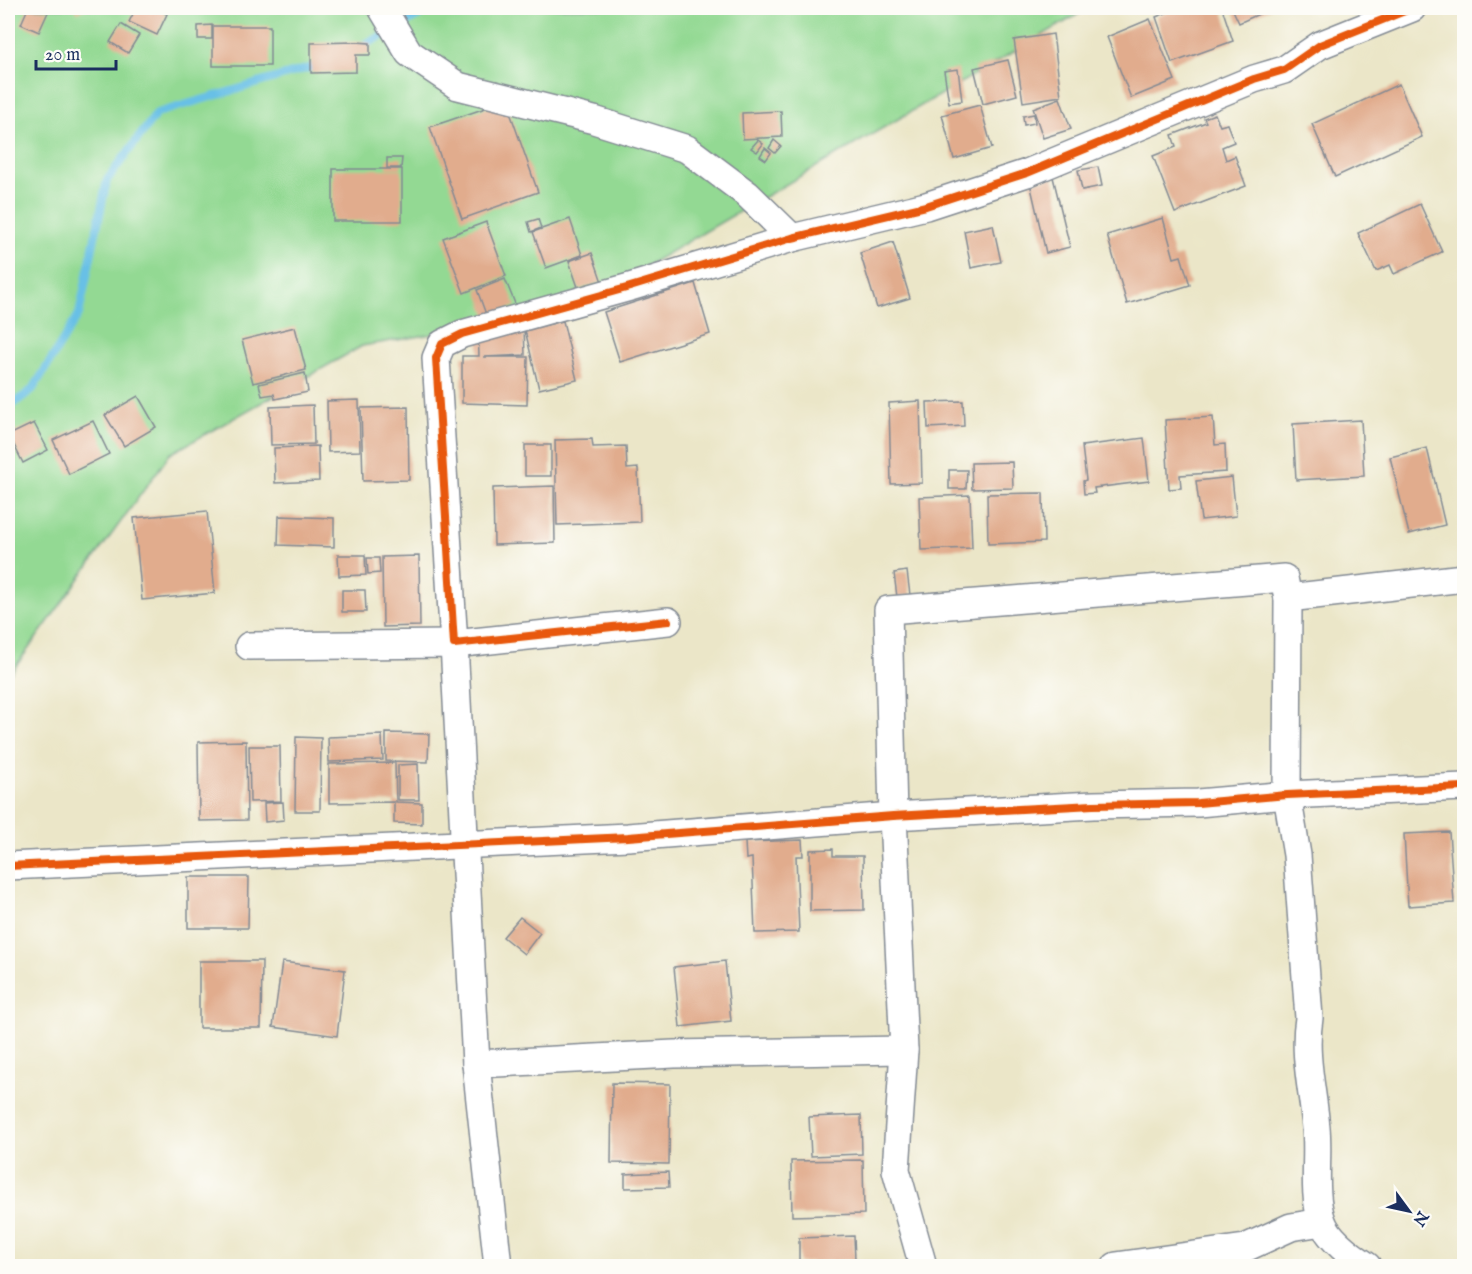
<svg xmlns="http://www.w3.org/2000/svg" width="1472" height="1274" font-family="'IM FELL English',serif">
<rect width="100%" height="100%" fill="#fdfcf7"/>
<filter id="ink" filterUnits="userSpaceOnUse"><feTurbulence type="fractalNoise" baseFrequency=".0167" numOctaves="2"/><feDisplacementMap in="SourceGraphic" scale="12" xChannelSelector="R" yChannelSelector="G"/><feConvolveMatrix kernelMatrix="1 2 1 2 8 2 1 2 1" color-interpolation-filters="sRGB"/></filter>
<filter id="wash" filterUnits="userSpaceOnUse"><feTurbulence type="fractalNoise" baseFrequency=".008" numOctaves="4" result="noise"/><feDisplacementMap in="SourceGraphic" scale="24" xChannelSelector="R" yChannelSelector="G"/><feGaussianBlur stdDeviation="1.35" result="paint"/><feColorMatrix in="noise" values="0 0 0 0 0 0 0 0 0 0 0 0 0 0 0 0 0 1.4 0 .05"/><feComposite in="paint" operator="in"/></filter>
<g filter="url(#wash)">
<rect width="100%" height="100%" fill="#ebe6c8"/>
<path fill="#93d993" stroke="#578478" stroke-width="1.5" d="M8 8H1089L569 311 362 346 170 454 8 677Z"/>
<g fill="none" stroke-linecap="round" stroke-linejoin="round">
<g stroke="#68c0e6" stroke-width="8">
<path d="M359 48 434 8"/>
<path d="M8 408 33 389 79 314 107 180 157 113 319 65"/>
</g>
</g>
<g id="blocks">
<g fill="#e1ac8d">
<path d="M28 8 49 10 39 32 21 24Z"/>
<path d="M74 8H87L78 13Z"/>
<path d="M136 8H155L167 14 157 35 129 22Z"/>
<path d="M1178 8H1222L1233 41 1172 63 1156 17Z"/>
<path d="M1232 8H1272L1239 23Z"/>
<path d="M1150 19 1175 80 1131 98 1107 37Z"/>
<path d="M121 24 139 35 128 53 110 42Z"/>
<path d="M212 25V39H198V26Z"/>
<rect x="213" y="26" width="57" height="40"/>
<path d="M1053 34 1061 96 1023 102 1014 40Z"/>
<path d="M356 42 370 43V55H356V72L311 73V43Z"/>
<path d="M1008 60 1017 95 983 104 974 68Z"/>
<path d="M958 69 962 101 949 103 944 71Z"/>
<path d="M1399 84 1422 137 1335 177 1312 124Z"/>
<path d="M1060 98 1071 129 1043 138 1033 108Z"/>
<path d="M506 101 538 192 462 219 430 127Z"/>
<path d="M980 105 992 148 954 159 942 115Z"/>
<path d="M781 111 782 137 743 139 742 113Z"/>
<path d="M1034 114 1035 123 1024 125 1023 116Z"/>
<path d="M1215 114 1220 126 1227 124 1234 142 1222 147 1226 160 1235 156 1246 186 1175 213 1153 156 1176 147 1172 135 1206 122 1204 118Z"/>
<path d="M758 140 763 144 757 152 751 148Z"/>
<path d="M774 140 781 146 775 153 769 148Z"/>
<path d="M765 148 771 153 766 160 760 156Z"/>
<path d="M387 158H402L401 168H387Z"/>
<path d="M1098 167 1102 186 1082 190 1078 170Z"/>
<rect x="333" y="169" width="69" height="52"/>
<path d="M1053 177 1070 247 1046 253 1030 183Z"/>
<path d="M1420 204 1442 252 1394 274 1390 265 1376 271 1358 233Z"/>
<path d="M1163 218 1174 258 1181 256 1190 285 1127 304 1107 235Z"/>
<path d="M538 219 541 228 531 232 528 222Z"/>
<path d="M570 219 582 255 546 268 533 232Z"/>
<path d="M486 222 506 276 464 293 443 238Z"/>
<path d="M993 225 1001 262 971 268 964 231Z"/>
<path d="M893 242 910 298 877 308 860 253Z"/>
<path d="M592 253 602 282 579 290 569 261Z"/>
<path d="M505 279 516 306 487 317 477 290Z"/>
<path d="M695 283 710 334 620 362 604 312Z"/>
<path d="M563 321 577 380 539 389 525 330Z"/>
<path d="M295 327 306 370 253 383 242 340Z"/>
<path d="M524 327 525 355 484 357H528L527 405 462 403V356H479L478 328Z"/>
<path d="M305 373 308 392 275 399 274 394 262 396 259 384Z"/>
<path d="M138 396 156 427 124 446 105 415Z"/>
<path d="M359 400 360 451 328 452 327 401Z"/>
<path d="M920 401 922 483 891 484 889 403Z"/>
<path d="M963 401 964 426 928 428 927 402Z"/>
<path d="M313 405 314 444 271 445 270 407Z"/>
<path d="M408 407 409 480 363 481 361 408Z"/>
<path d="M1213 417 1215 445 1225 444 1226 472 1180 475 1181 488 1169 489 1165 420Z"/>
<path d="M1361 420 1364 476 1296 480 1293 424Z"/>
<path d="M93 421 109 454 69 474 53 440Z"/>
<path d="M34 423 48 450 23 463 9 435Z"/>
<path d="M1144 438 1149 481 1094 488 1095 493 1084 494 1083 481 1086 480 1082 446Z"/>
<path d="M592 439 593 447 626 446 627 469 638 468 640 522 557 525 555 440Z"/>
<rect x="525" y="445" width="26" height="31"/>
<path d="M318 446 319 481 275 483 274 448Z"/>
<path d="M1427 448 1445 525 1409 534 1390 457Z"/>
<path d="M1012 462 1013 488 972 489 971 463Z"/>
<path d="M949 470H967L966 489H949Z"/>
<path d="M1232 477 1236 516 1201 520 1196 481Z"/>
<path d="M554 486 555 543 494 545 493 488Z"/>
<path d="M1043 493 1044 542 988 544 987 494Z"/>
<path d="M970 495 972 548 921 550 919 497Z"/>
<path d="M207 511 215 593 142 600 134 518Z"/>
<path d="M279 516 334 518V547L278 545Z"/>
<path d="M338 555H365L366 575 339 576Z"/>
<path d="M419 556 420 626 383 627 382 557Z"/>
<path d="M367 558H379L380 573 368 574Z"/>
<path d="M907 571 910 595 897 597 894 573Z"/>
<path d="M342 590H365L366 612H342Z"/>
<path d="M386 733 429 734 428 762 386 761Z"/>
<path d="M382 735 383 760 329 762 328 737Z"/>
<path d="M296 737 321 738 320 811H295Z"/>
<path d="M246 741 247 820 199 821 198 742Z"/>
<path d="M249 746H280L281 801 250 802Z"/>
<path d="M395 763 396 802 422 803V824L394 823V802L329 803V764Z"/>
<path d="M418 764 419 800H398V765Z"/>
<path d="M283 802 284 820 265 822 264 803Z"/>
<path d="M1449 832 1454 903 1408 906 1404 834Z"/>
<path d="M802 840 803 856H796L799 932 755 933 752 858 746 859 745 842Z"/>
<path d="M833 849V856H863L864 910 810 911V850Z"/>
<path d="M188 877H249L248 928H188Z"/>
<path d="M520 917 540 933 524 954 503 937Z"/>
<path d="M199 961H262L261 1028H199Z"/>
<path d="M725 961 731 1021 680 1027 674 967Z"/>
<path d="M282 962 345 970 337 1036 273 1027Z"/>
<path d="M612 1083 670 1084 669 1164 611 1163Z"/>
<path d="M861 1115 862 1154 811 1156 809 1117Z"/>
<path d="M863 1160 864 1214 792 1216 791 1161Z"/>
<path d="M668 1172 669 1187 625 1188V1174Z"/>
<path d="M854 1236 855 1260 799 1263V1238Z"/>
</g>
</g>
</g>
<g filter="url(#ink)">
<use href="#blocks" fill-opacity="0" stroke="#838a93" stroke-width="1.5"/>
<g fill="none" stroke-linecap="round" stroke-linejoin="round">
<g stroke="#838a93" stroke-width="30">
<g id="minor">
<path d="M382 8 409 53 458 86 594 120 687 149 747 194 792 238"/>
<path d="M668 621 454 644 436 358 442 344 462 334 630 287 792 238 926 206 1027 173 1254 79 1284 70 1320 45 1412 8"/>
<path d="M249 646 454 644 476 1064 498 1266"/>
<path d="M8 866 628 837 893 816 1093 805 1198 803 1287 795 1464 787"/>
<path d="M476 1064 674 1054 904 1050"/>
<path d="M923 1266 896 1170 904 1050 893 816 888 610 1284 578 1288 598"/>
<path d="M1116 1266 1245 1248 1291 1227 1322 1222"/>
<path d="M1367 1266C1352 1256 1328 1238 1322 1221 1312 1192 1319 1158 1316 1128 1313 1091 1303 1055 1309 1018L1297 855 1287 795 1288 598 1464 578"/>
</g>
</g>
<use href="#minor" stroke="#fff" stroke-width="27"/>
<g stroke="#fdfcf7" stroke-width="11">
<g id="cycleway">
<path d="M668 621 454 644 436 358 442 344 462 334 630 287 792 238 926 206 1027 173 1254 79 1284 70 1320 45 1412 8"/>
<path d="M8 866 628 837 893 816 1093 805 1198 803 1287 795 1464 787"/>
</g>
</g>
<use href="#cycleway" stroke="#e8590c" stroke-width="8"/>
</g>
</g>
<rect width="1472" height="1274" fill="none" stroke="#fdfcf7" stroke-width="30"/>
<g transform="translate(1409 1211) rotate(123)" stroke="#fdfcf7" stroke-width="4.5" paint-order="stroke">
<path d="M0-4.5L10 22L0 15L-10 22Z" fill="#1b2f5e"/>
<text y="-9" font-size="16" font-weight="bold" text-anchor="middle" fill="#1b2f5e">N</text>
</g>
<path d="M36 60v9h80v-9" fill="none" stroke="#1b2f5e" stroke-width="3"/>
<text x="45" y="60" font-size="18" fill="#1b2f5e" stroke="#fdfcf7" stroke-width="4.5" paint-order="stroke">20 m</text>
</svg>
